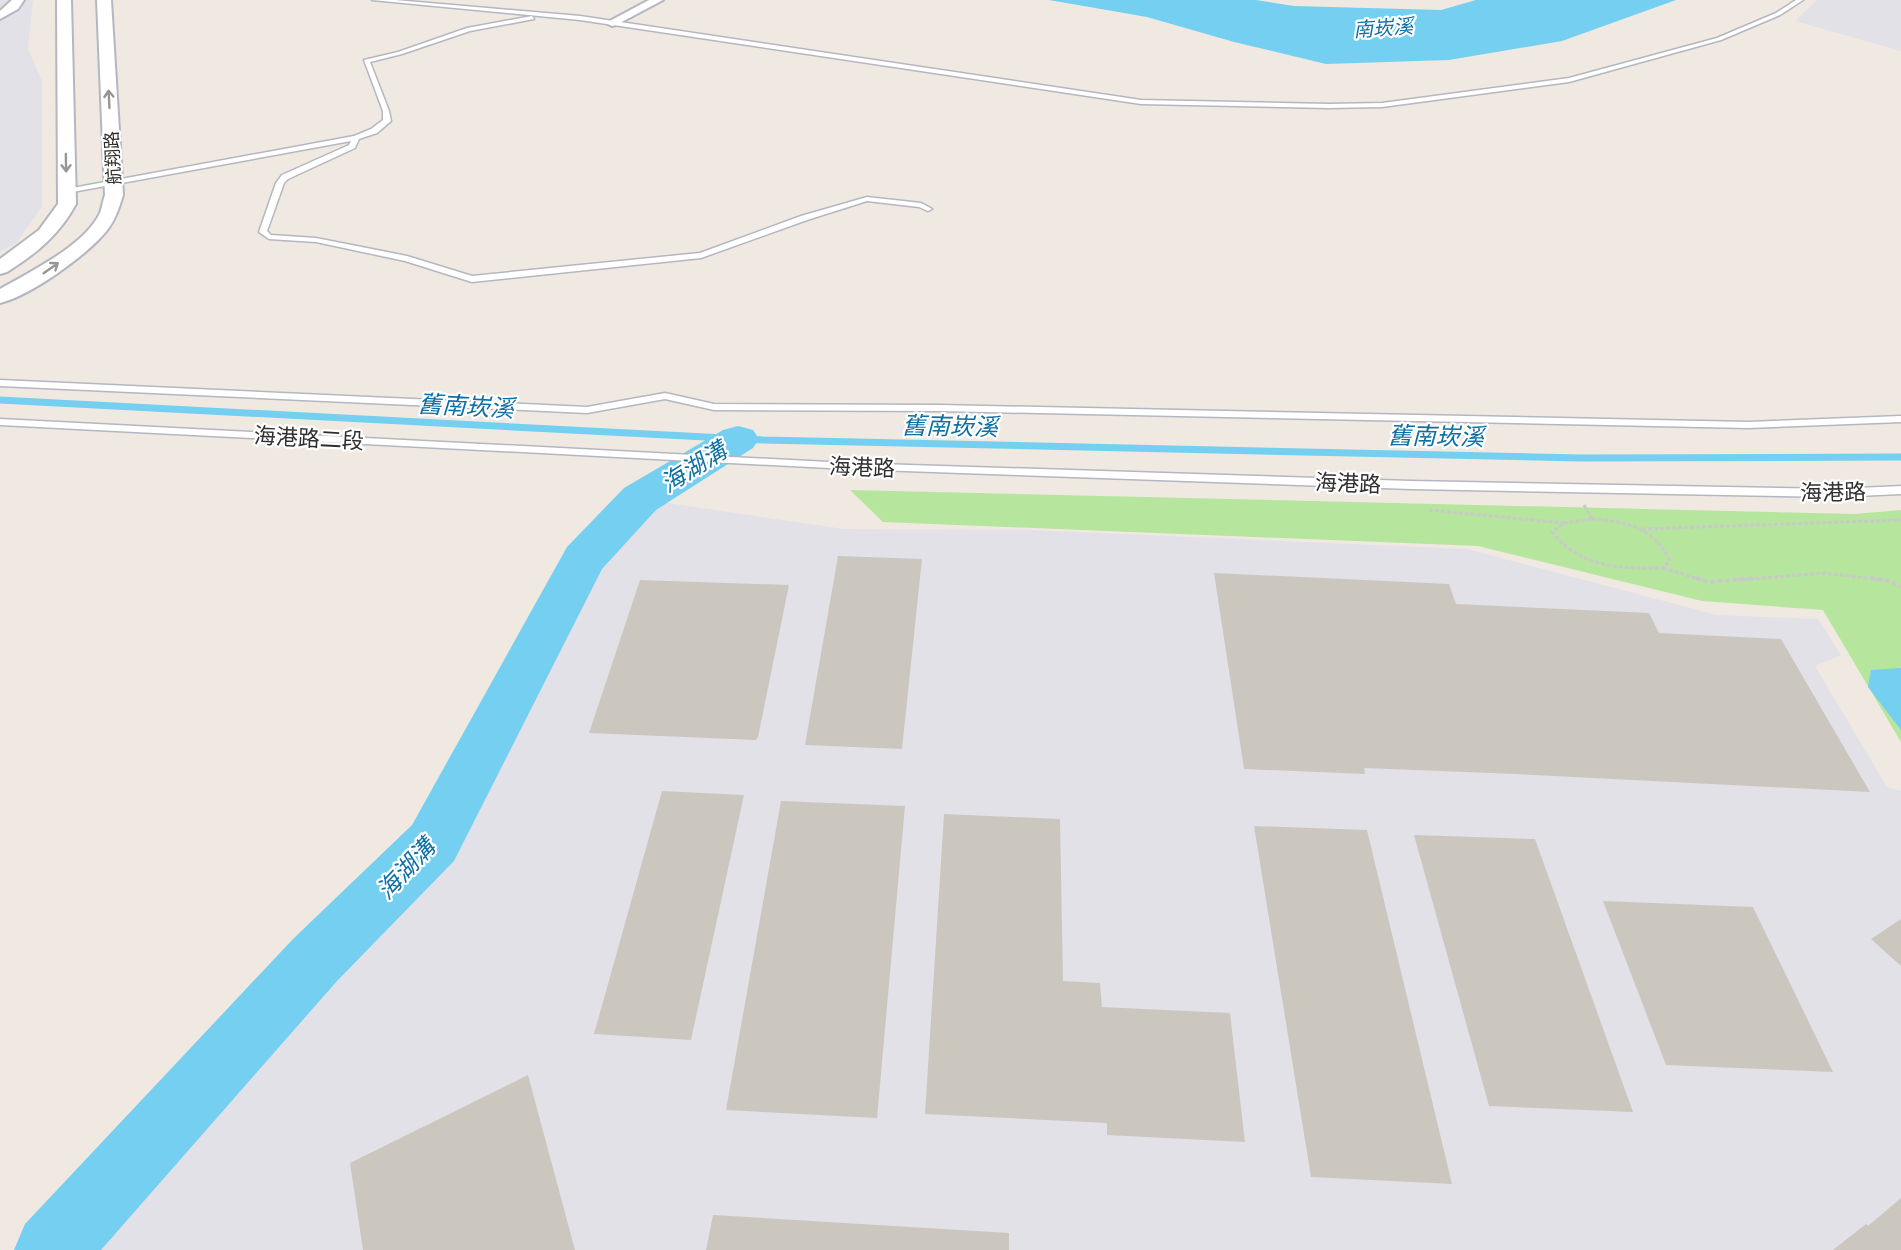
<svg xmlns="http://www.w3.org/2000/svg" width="1901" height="1250" font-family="'Exo 2','Noto Sans TC',sans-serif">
<rect width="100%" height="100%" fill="#efe9e1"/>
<g fill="#e3e1e8">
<path d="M0 0H33L28 49 42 81V207L16 243 0 252Z"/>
<path d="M1817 0H1901V51L1795 21Z"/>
<path d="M640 499 844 529 1028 530 1467 549 1717 615 1818 619 1841 655 1815 666 1887 787 1901 791V1250H51L315 960 433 843 584 559Z"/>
</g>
<path fill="#b6e59e" d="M850 490 1854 514 1901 510V742L1823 610 1702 601 1478 546 883 522Z"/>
<g fill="#75cff0">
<path d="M1049 0H1256L1294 6 1441 10 1476 0H1676L1562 41 1449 60 1326 64 1234 42 1147 17Z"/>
<path d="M1901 668V730L1868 687 1871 670Z"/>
</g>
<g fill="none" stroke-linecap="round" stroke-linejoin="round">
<path stroke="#75cff0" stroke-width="7" d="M0 400 763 440 1581 458 1901 457"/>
<path fill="#75cff0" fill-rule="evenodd" d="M738 426 753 430 759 439 753 448 656 510 602 569 454 861 337 981 101 1250H14L25 1224 293 939 412 825 567 547 624 488 723 430Z"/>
</g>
<g fill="#cbc7bf">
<path d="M838 556 922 559 902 749 805 745Z"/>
<path d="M1214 573 1449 584 1456 604 1649 613 1659 633 1781 639 1870 792 1515 774 1364 768 1365 774 1244 769Z"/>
<path d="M640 580 789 585 758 737 756 740 589 733Z"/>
<path d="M662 791 744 795 691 1040 594 1034Z"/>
<path d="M781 801 905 806 877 1118 726 1110Z"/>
<path d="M944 814 1060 819 1063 981 1100 983 1102 1007 1230 1013 1245 1142 1107 1135V1123L925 1114Z"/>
<path d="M1254 826 1367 830 1452 1184 1311 1177Z"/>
<path d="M1414 835 1535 839 1633 1112 1489 1106Z"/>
<path d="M1603 901 1753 907 1833 1072 1666 1065Z"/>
<path d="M1901 919V966L1871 939Z"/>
<path d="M528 1075 575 1250H363L350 1163Z"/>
<path d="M1901 1198V1250H1833L1866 1224 1868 1226Z"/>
<path d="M713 1215 1009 1233V1250H706Z"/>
</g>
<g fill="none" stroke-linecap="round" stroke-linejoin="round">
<g stroke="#b4b7c1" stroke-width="3">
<g id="service">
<path d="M372 0H395L580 16 1141 100 1329 104 1382 103 1569 78 1717 38 1776 13 1796 0H1803L1780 15 1721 40 1569 82 1382 107 1329 108 1141 104 580 20Z"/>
<path d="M532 16 534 19 470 31 402 54 370 62 389 111 391 121 377 133 359 139 355 148 288 179 284 183 267 231 271 235 316 238 407 256 472 276 700 253 801 216 867 197 921 203 932 209 928 211 919 207 867 201 807 220 701 258 472 282 405 261 316 242 269 239 259 232 276 183 282 175 349 145 351 141 67 193 63 191 67 189 354 136 371 129 383 120V111L364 60 398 52 467 28Z"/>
<path d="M0 380 587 407 665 393 714 404 940 405 1748 422 1901 416V422L1748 428 940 411 714 410 665 399 587 413 0 386Z"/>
<path d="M0 419 848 463 1411 481 1836 489 1901 486V494L1836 497 1411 489 848 469 0 425Z"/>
</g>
</g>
<g stroke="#b4b7c1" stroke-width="4">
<g id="minor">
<path d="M12 0H24L18 9 0 19V11Z"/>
<path d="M649 0H663L616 25 612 26 606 23Z"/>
</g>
</g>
<g stroke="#b4b7c1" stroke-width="4">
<g id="tertiary">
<path d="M57 0H71L76 204C59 235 37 253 7 272L0 274V259L39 230 58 204Z"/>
<path d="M97 0H111L123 195C119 208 116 218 108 229 89 254 30 296 0 303V289C30 272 85 245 100 213 102 207 103 201 105 195Z"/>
</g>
</g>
<g stroke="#c9c9c9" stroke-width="3" stroke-dasharray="4 2" stroke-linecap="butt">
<path d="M1584 505 1592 519"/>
<path d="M1429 510 1564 523"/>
<path d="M1592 519C1628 522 1651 526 1670 560L1663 568C1621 569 1580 568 1552 532L1564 523Z"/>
<path d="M1642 529 1901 520"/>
<path d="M1663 568 1701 580"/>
<path d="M1738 580 1824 573 1883 580"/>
</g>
<g stroke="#c9c9c9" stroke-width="4" stroke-dasharray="4.5 3" stroke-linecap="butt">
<path d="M1696 578 1708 582 1757 578"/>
<path d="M1870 578 1886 580 1901 587"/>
</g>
<use href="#service" fill="#fff" fill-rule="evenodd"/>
<use href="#minor" fill="#fff" fill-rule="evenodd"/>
<use href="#tertiary" fill="#fff" fill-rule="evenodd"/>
</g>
<defs><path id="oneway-shaft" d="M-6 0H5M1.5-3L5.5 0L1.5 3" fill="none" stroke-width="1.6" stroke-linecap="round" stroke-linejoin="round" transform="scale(1.5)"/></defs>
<g stroke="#969696">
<use href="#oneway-shaft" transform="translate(109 99) rotate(-93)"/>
<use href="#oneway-shaft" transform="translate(66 163) rotate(89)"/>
<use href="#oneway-shaft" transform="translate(51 268) rotate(-35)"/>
</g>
<g text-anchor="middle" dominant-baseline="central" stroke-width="4.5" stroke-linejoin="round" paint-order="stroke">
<g font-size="18" fill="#2e2e2e" stroke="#fff">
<text transform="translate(112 158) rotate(-93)">航翔路</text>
</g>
<g font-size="20" font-style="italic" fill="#0d6fa3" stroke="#fff">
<text transform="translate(1383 27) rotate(-4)">南崁溪</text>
</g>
<g font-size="22" fill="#2e2e2e" stroke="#fff">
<text transform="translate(309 437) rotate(3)">海港路二段</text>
<text transform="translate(862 466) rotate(2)">海港路</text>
<text transform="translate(1348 482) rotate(2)">海港路</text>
<text transform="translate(1833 491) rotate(-1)">海港路</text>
</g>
<g font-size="24" font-style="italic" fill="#0d6fa3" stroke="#fff">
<text transform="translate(466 405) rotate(3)">舊南崁溪</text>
<text transform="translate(950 425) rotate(1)">舊南崁溪</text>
<text transform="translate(1436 435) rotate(1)">舊南崁溪</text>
<text transform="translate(693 466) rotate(-32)">海湖溝</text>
<text transform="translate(405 868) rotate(-47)">海湖溝</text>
</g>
</g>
</svg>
